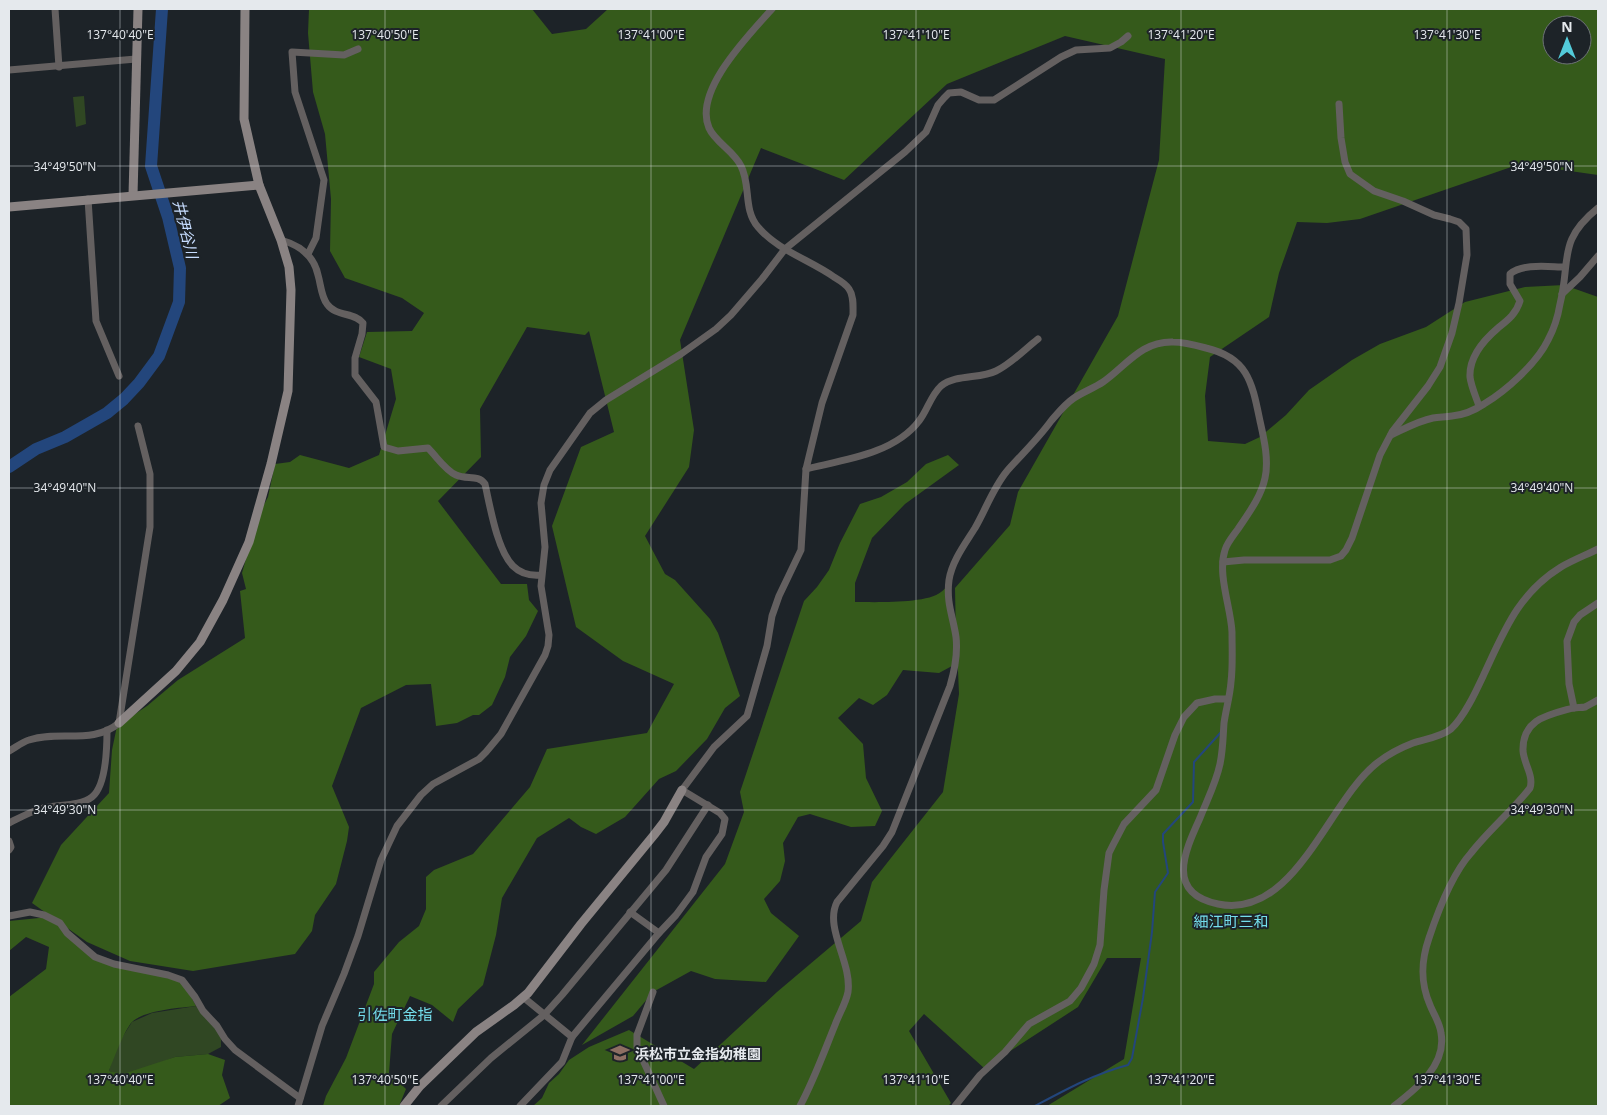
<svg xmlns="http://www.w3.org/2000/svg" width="1607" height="1115" font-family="'Open Sans','Noto Sans JP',sans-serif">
<rect width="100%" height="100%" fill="#1d2328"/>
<g fill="#304723">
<path d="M84 96 86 124 76 127 73 97Z"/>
<path d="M196 1006 221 1035V1047L208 1054 175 1057 125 1076 109 1071 115 1049 132 1022 152 1013Z"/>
</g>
<g fill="#355a1b" fill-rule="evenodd">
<path d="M309 9H532L552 34 586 29 608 9H1598V175L1520 164 1360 219 1327 223 1297 222 1279 273 1269 317 1210 357 1205 396 1208 441 1245 444 1260 437 1286 415 1309 390 1352 360 1380 344 1426 327 1465 302 1525 287 1564 285 1598 297V1106H1047L1124 1059 1141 958H1107L1078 1007 984 1068 924 1014 909 1031 951 1103 948 1106H533L542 1098 549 1083 559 1074 569 1060 589 1047 629 1030 694 1069 777 992 861 921 872 882 943 792 959 694 957 648 952 666 939 673 903 670 887 695 873 705 859 698 838 718 863 744 866 778 882 811 875 826 851 827 810 814 798 817 783 843 785 861 780 881 764 899 771 913 799 936 766 982 715 979 691 971 653 992 633 1016 582 1045 725 864 744 812 740 792 804 601 817 587 829 570 840 543 860 504 881 497 907 482 926 464 948 455 959 465 905 504 872 538 855 583V602C874 602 927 604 941 592 944 590 947 586 949 583L956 642 955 588 1010 525 1018 492 1118 316 1159 160 1165 59 1065 36 947 84 844 180 761 148 680 340 694 430 689 467 645 536 665 574 675 580 710 619 718 633 740 696 725 708 707 739 676 771 659 779 625 817 596 834 581 827 569 818 537 838 502 898 496 935 483 985 458 1009 453 1022 432 1005 410 996 392 1034 389 1073 406 1089 399 1106H323L326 1096 346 1058 374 984V972L399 942 419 926 426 909V877L434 870 473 854 530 787 547 749 647 733 674 684 623 661 576 627 552 526 581 447 614 432 589 331 585 335 527 327 480 409 481 457 438 501 501 584H527L529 600 538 611 526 636 510 657 505 677 492 705 479 715H473L457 723 436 726 431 684 406 685 361 708 332 786 349 827 347 841 336 884 315 915 312 931 295 954 193 971 130 961 87 942 32 903 61 845 109 793 112 750 117 726 147 706 178 680 245 638 240 591 246 589 242 573 249 548 254 524 268 497 275 464 290 462 300 455 349 468 379 455 396 399 391 369 359 357 367 332 412 331 424 313 402 298 345 278 330 251 331 199 325 134 313 92 308 33ZM1552 25H1582V55H1552Z"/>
<path d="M49 917 102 960 182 980 196 1006C179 1008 145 1010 132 1022 125 1029 113 1060 109 1071L123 1074 175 1057 208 1054 225 1060 222 1075 230 1098 218 1106H9V997L46 969 49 947 26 937 9 951V921Z"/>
</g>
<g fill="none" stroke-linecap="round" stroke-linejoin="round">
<path stroke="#23467c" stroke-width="2" d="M1035 1106C1065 1090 1094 1074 1128 1065L1132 1058 1143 998 1152 932 1155 892 1168 873 1163 842V834L1193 802 1194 762 1222 731"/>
<path stroke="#23467c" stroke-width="12" d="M9 467 36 449 65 437 107 413 124 399 139 383 159 356 179 302 180 268 168 217 151 166 162 9"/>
<g stroke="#646060" stroke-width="7">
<path d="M55 9 59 67"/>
<path d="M9 70 136 59"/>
<path d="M88 199 96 321 119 376"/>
<path d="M281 240C299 245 314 256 318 275 321 285 321 296 327 304 336 317 355 312 363 323L362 334 355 358V375L376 402 384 447 398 451 428 448C437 457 445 470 456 475 467 480 478 474 485 484 490 506 497 550 513 566 521 574 530 576 541 575"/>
<path d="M308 254 316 238 324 180 295 92 292 52 344 55 358 49"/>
<path d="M1562 294 1580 277 1598 256"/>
<path d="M1479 406C1476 397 1471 386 1470 377 1469 357 1485 339 1498 328 1508 320 1516 314 1520 301L1510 284V274C1523 263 1549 267 1565 267"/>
<path d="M1391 435C1404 429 1418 421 1433 418 1439 417 1446 417 1452 416 1463 415 1475 410 1484 404 1506 391 1537 363 1548 340 1554 329 1558 316 1560 304 1571 260 1557 241 1598 208"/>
<path d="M806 469C843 460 894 454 919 421 927 411 931 395 941 386 956 374 980 379 996 371 1011 364 1025 349 1038 339"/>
<path d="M1223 562 1244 560H1330L1341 556 1346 550 1352 538 1380 455 1392 432 1428 386 1440 367 1452 333 1459 303 1467 255 1466 229 1459 222 1450 219 1434 215 1403 201 1374 191 1350 174 1345 162 1341 138 1339 104"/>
<path d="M1574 708 1569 684 1567 641 1574 622 1580 615 1598 603"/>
<path d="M9 751C15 748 22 742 29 740 59 730 93 745 119 723L150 527V474L138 426"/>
<path d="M9 823C19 818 30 812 40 809 56 804 79 807 92 797 106 786 107 747 107 730"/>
<path d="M9 841 11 847 9 850"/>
<path d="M630 912 659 933"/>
<path d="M9 916 30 912 44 915 60 923 67 933 95 957 114 964 168 975 182 980 195 997 203 1011 217 1026 225 1039 235 1050 300 1098"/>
<path d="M653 992 637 1035V1047L664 1106"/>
<path d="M523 997 572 1037"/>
<path d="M298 1106 322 1026 344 974 358 936 381 860 397 826 421 795 433 784 479 759 486 752 501 734 545 655 548 646 549 635 541 586 545 547 541 503 544 485 550 470 590 413 606 400 681 354 716 329 731 315 762 279 785 249 905 152 926 132 938 105 944 98 949 93 961 92 979 100H994L1061 57 1076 50 1110 48 1121 42 1128 36"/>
<path d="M441 1106 491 1058 544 1015 562 995 666 870 708 805"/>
<path d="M520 1106 562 1062 572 1037 659 933 676 915 693 892 706 857 722 834 725 819 720 813 682 790 714 747 747 716 767 646 772 616 779 596 801 550 806 469 822 403 853 315C853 306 854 296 849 289 846 284 839 280 834 277 810 260 777 250 758 227 743 210 751 185 741 166 734 151 715 142 709 128 693 91 749 35 772 9"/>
<path d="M800 1106C814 1080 824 1052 835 1025 839 1014 846 1003 848 992 852 962 824 928 837 902L883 846 892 832 950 686C955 669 958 654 956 637 953 616 946 603 949 580 952 561 965 544 975 528 986 509 993 488 1007 471 1022 454 1038 439 1051 421 1058 413 1065 404 1074 398 1083 392 1094 388 1103 382 1126 366 1141 341 1173 342 1184 342 1195 345 1206 348 1248 358 1252 382 1260 421 1264 439 1269 460 1265 478 1261 497 1248 514 1238 529 1233 536 1227 543 1225 550 1217 574 1231 608 1232 632 1232 649 1233 666 1231 682 1230 696 1226 709 1224 723 1223 737 1223 750 1220 764 1216 783 1207 800 1200 818 1185 851 1165 893 1218 904 1295 920 1328 801 1377 763 1387 755 1400 748 1413 743 1425 739 1441 737 1451 729 1465 716 1477 689 1485 672 1505 629 1519 593 1561 567 1573 560 1586 555 1598 549"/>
<path d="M955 1106 980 1075 1005 1052 1029 1024 1070 1001 1081 988 1094 964 1100 945 1104 890 1109 853 1113 845 1124 824 1156 790 1175 735 1184 717 1197 703 1215 699H1228"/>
<path d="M1394 1106C1416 1089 1447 1065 1441 1033 1440 1023 1433 1013 1430 1005 1420 982 1421 961 1429 938 1438 911 1452 874 1471 853 1489 830 1512 811 1530 788 1534 776 1524 764 1523 751 1522 719 1548 715 1573 708 1577 707 1581 708 1585 707 1589 705 1594 702 1598 700"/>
</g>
<g stroke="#8a8383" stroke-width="9">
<path d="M133 195 138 9"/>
<path d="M9 207 259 185"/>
<path d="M119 723 176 671 200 642 223 600 249 542 271 464 288 391 291 290 289 267 281 240 259 185 244 119 245 9"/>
<path d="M404 1106 420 1086 476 1032 514 1005 528 993 581 924 654 835 664 822 682 790"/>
</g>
</g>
<path fill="none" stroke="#e5e9ed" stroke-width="1" stroke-opacity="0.45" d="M120 9V1106M385 9V1106M651 9V1106M916 9V1106M1181 9V1106M1447 9V1106M9 166H1598M9 488H1598M9 810H1598"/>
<defs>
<g id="school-bare" transform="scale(1.5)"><path d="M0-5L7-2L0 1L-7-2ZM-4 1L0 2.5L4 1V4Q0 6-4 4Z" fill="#8d6e63" stroke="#1d2328" stroke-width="2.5" paint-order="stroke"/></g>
</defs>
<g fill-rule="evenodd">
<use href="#school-bare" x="620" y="1053"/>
</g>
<g text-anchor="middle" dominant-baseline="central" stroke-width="4" stroke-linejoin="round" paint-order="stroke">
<g font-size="14" font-weight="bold" fill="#e5e9ed" stroke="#1d2328" text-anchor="start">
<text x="635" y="1053">浜松市立金指幼稚園</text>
</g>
<g font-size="15" font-style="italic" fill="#c7ddff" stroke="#1d2328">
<text transform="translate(186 229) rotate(76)">井伊谷川</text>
</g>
<g font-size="15" fill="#74deec" stroke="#1d2328">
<text x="1231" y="921">細江町三和</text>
<text x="395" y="1014">引佐町金指</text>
</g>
</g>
<g font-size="12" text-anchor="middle" fill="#e5e9ed" stroke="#1d2328" stroke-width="4" stroke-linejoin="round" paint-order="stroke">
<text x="120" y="39">137°40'40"E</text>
<text x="385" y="39">137°40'50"E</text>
<text x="651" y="39">137°41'00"E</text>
<text x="916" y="39">137°41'10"E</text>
<text x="1181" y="39">137°41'20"E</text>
<text x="1447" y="39">137°41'30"E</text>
<text x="65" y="171">34°49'50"N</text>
<text x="1542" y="171">34°49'50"N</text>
<text x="65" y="492">34°49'40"N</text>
<text x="1542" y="492">34°49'40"N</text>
<text x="65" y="814">34°49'30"N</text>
<text x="1542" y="814">34°49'30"N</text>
<text x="120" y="1084">137°40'40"E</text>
<text x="385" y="1084">137°40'50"E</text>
<text x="651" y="1084">137°41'00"E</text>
<text x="916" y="1084">137°41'10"E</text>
<text x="1181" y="1084">137°41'20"E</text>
<text x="1447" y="1084">137°41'30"E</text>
</g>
<rect width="1607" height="1115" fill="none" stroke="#e5e9ed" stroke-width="20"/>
<g transform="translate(1567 40)"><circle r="24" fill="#1d2328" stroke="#6d7277"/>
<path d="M0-4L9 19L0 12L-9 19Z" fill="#53cbda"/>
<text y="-8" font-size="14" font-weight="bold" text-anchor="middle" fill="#e5e9ed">N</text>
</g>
</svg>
